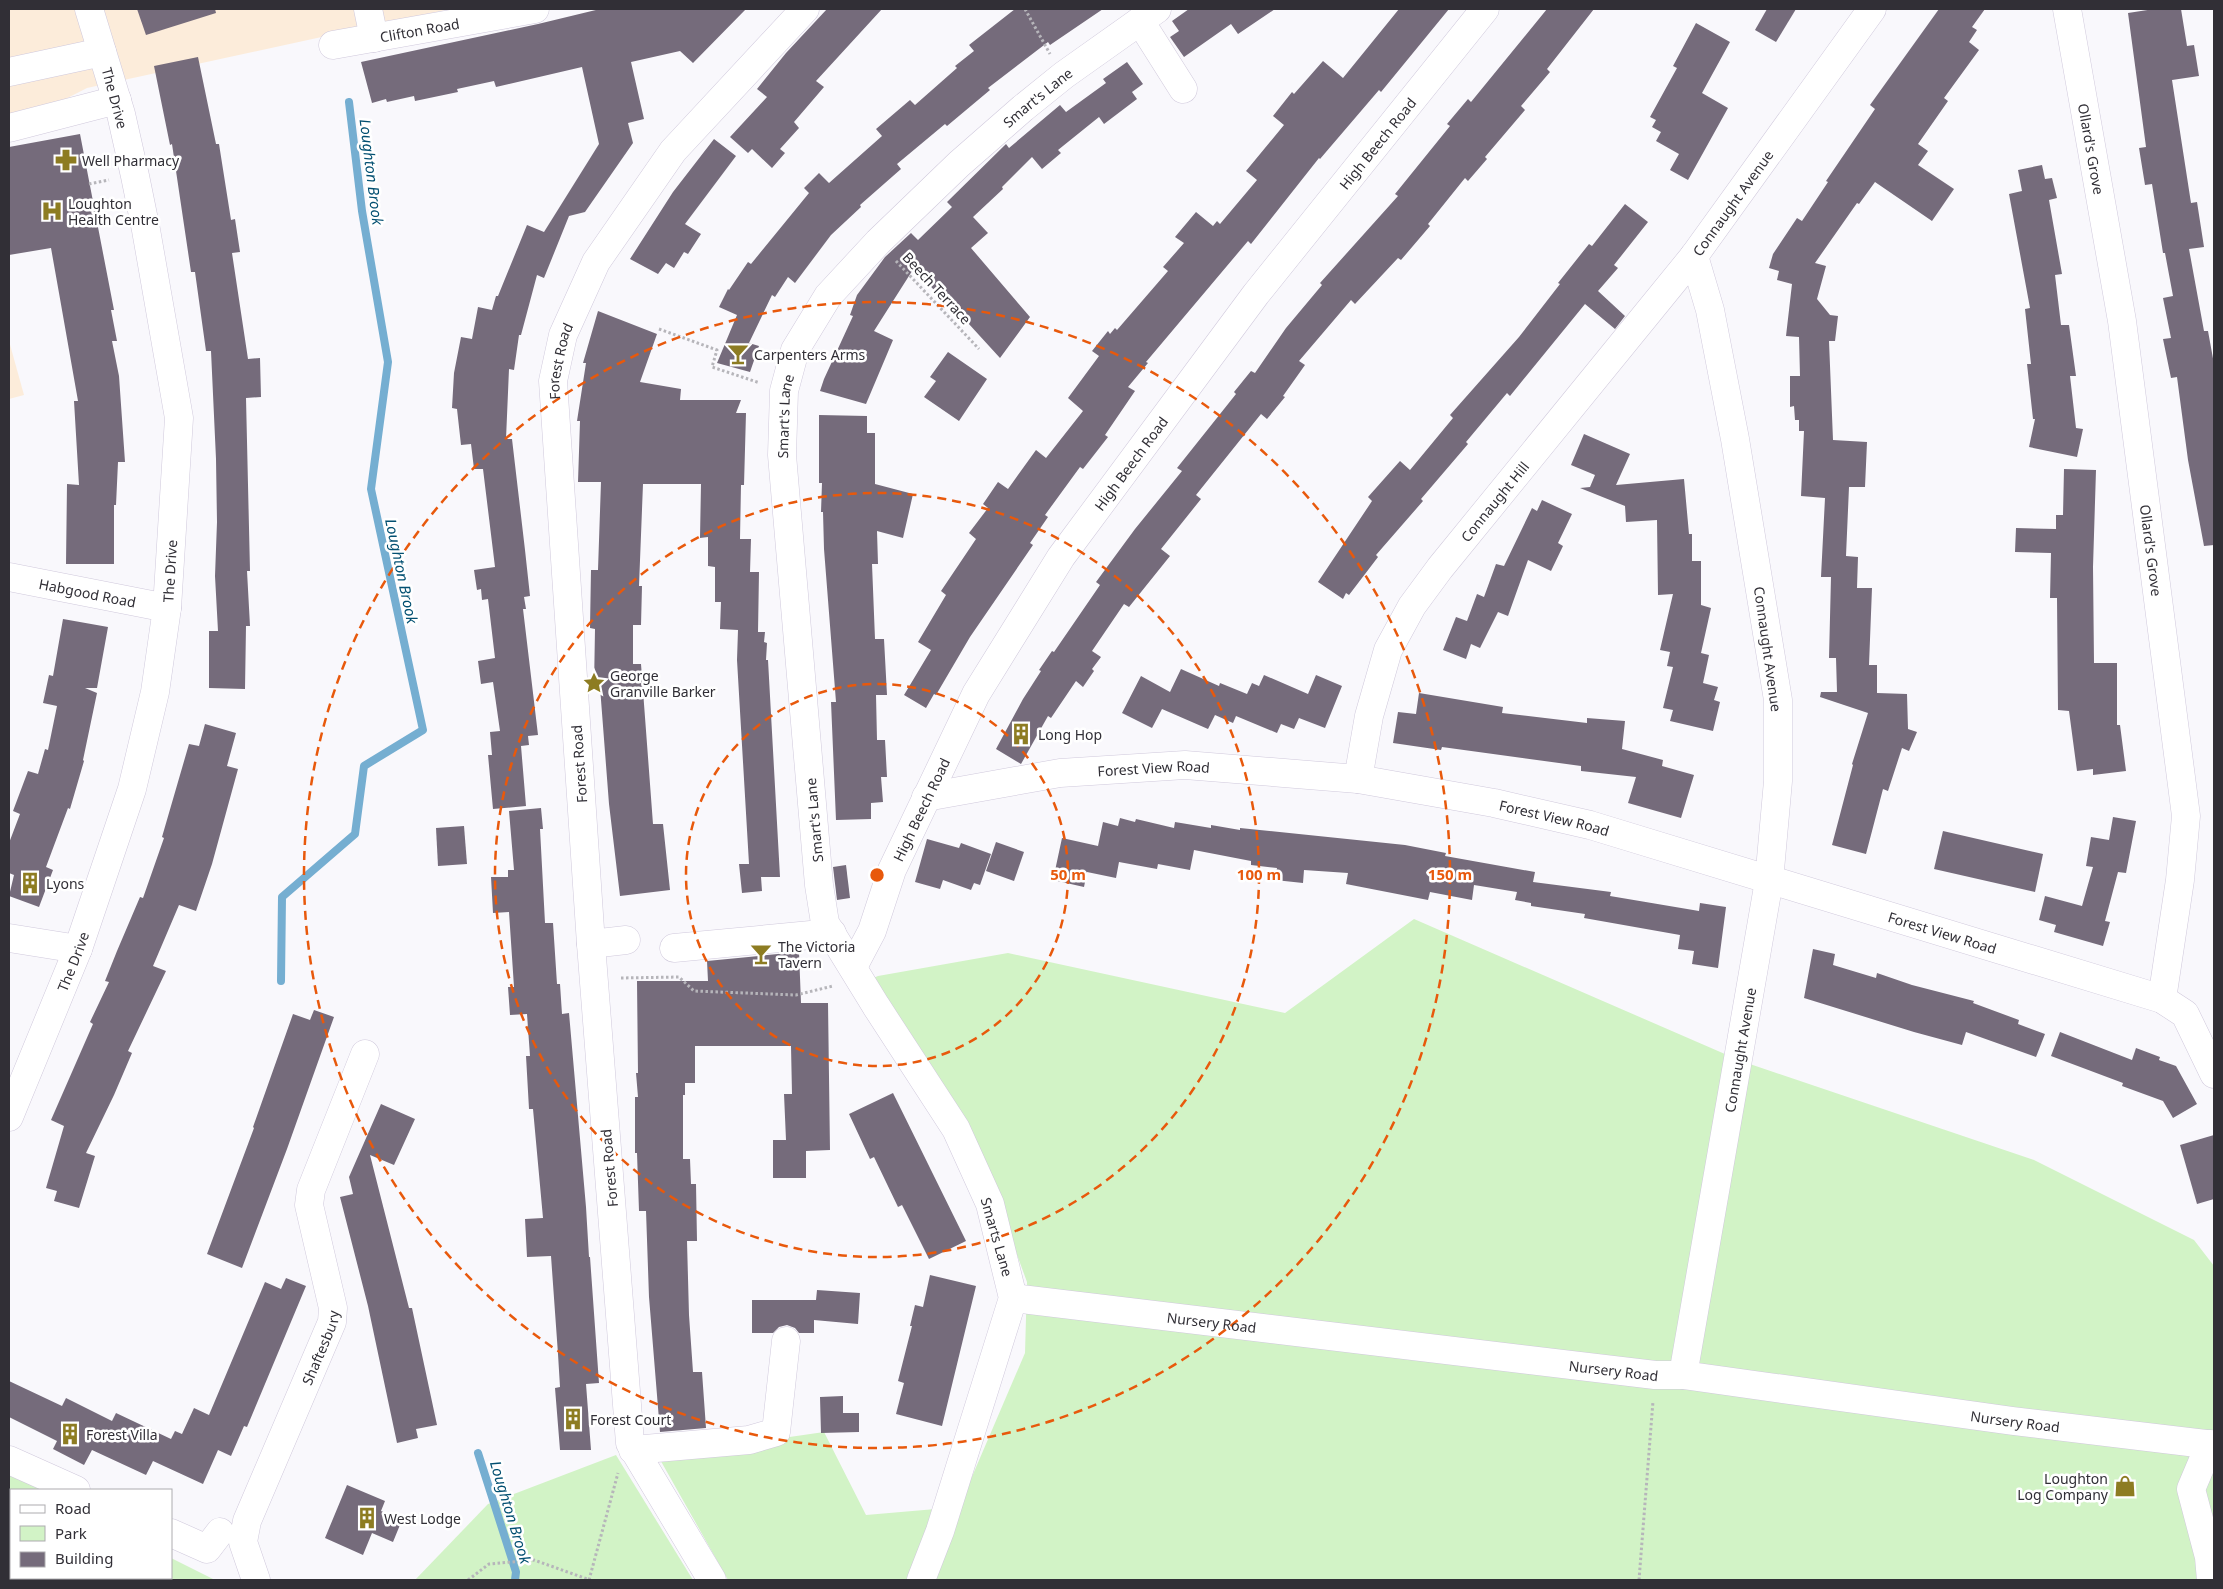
<svg xmlns="http://www.w3.org/2000/svg" width="2223" height="1589" font-family="'Noto Sans',sans-serif">
<rect width="100%" height="100%" fill="#f9f8fc"/>
<g fill="#fcecda">
<path d="M9 9H450L87 88 9 128Z"/>
<path d="M9 341 24 395 9 399Z"/>
</g>
<g fill="#d2f3c6">
<path d="M1414 919 1741 1061 2034 1160 2194 1240 2214 1266V1580H728L658 1456 824 1432 866 1515 959 1507 1025 1353 1027 1282 1005 1222 866 981 878 976 1008 953 1285 1013Z"/>
<path d="M616 1455 693 1580H415L488 1504Z"/>
<path d="M9 1473 42 1490H11V1578H171V1558L215 1580H9Z"/>
</g>
<g fill="none" stroke-linecap="round" stroke-linejoin="round">
<g stroke="#75aed1" stroke-width="8">
<path d="M281 981 282 897 355 834 364 766 423 730 371 489 388 362 362 211 349 102"/>
<path d="M478 1453 516 1572 515 1580"/>
</g>
</g>
<g fill="#756b7b">
<path d="M137 9H215L216 13 146 35Z"/>
<path d="M600 9H746L693 63 680 51 631 62 644 119 628 123 633 143 585 212 569 216 544 278 537 275 521 335H519L514 370 509 369 506 439H512L525 550 530 596 524 597 526 609H523L538 735 528 736 529 745 521 746 526 806 493 809 488 755H492L490 732 500 731 493 682 481 684 478 661 495 658 488 599 482 600 481 589 477 590 474 570 495 567 483 469H474L471 444 461 445 457 409 452 408 454 373 461 337 472 339 478 307 492 310 496 296H498L527 225 544 232 599 144 582 67 496 87 494 81 457 89 458 92 415 101 414 96 387 102 386 99 372 103 361 62 538 24Z"/>
<path d="M827 9H882L816 81 824 87 794 122 799 128 780 149 785 153 772 168 752 149 748 153 730 137 767 97 757 89 786 53Z"/>
<path d="M1015 9H1103L1050 45 1048 42 988 88 990 90 947 126 945 124 897 164 901 169 860 205 861 207 831 235 795 283 788 277 775 297 772 295 749 343 759 346 750 372 717 363 737 315 719 307 728 289 729 290 748 262 751 264 809 193 804 188 819 173 829 183 882 136 876 129 910 100 915 105 957 68 955 66 974 51 969 45Z"/>
<path d="M1189 9H1275L1238 34 1231 24 1184 57 1170 37 1179 31 1172 21Z"/>
<path d="M1399 9H1449L1381 92 1379 90 1320 159 1319 158 1251 244 1248 241 1146 362 1148 363 1128 387 1135 391 1105 435 1108 437 1083 469 1080 467 1045 515 1048 517 1030 543 1033 545 970 637 936 695 934 694 926 708 904 695 931 650 918 642 946 595 941 591 976 539 969 533 988 508 983 504 998 482 1008 489 1036 450 1046 458 1083 411 1068 398 1099 356 1092 351 1108 331 1110 334 1115 328 1117 330 1168 271 1163 267 1184 243 1175 237 1196 212 1213 226 1217 221 1220 224 1257 180 1246 171 1284 125 1273 116 1292 92 1294 94 1323 61 1343 78Z"/>
<path d="M1547 9H1594L1547 69 1550 72 1521 106 1525 110 1485 157 1487 159 1468 181 1465 178 1428 224 1430 226 1401 260 1398 258 1355 304 1351 300 1299 361 1305 365 1283 396 1285 397 1267 419 1261 414 1196 495 1201 499 1161 549 1170 556 1129 607 1124 604 1092 651 1101 657 1092 669 1094 671 1083 687 1076 681 1051 718 1048 716 1021 764 996 749 1023 699 1041 671 1039 670 1052 651 1054 652 1100 585 1096 582 1135 529 1182 471 1177 468 1236 394 1234 392 1251 371 1255 373 1286 328 1322 285 1320 283 1398 196 1395 194 1450 126 1447 124 1468 99 1471 102Z"/>
<path d="M1767 9H1796L1776 42 1755 30Z"/>
<path d="M1939 9H1985L1972 27 1977 30 1969 42 1979 50 1944 98 1948 101 1918 144 1928 151 1918 165 1954 189 1932 221 1875 182 1859 204 1857 203 1815 263 1826 266 1817 299 1830 315 1838 316 1835 341H1829L1833 440 1867 442 1865 487H1849L1846 556 1858 557 1857 588H1872L1869 665H1877V693L1907 694 1908 729 1917 732 1909 751 1902 748 1888 791 1883 789 1866 854 1832 845 1853 765 1852 764 1868 713 1820 697 1821 692H1837L1836 658H1829L1831 577H1821L1825 498 1801 496 1804 431H1799V420H1795L1794 406 1790 407V376H1800L1799 337 1786 336 1792 284 1777 280 1779 271 1769 268 1773 254 1797 218 1802 221 1828 182 1826 181 1875 109 1870 105Z"/>
<path d="M2154 9H2181L2187 46 2194 45 2199 76 2172 80 2191 203 2197 202 2204 247 2189 249 2204 331H2208L2214 364V545L2204 546 2188 460 2177 377 2171 378 2163 339 2171 338 2163 298 2173 296 2165 253H2163L2152 184 2145 185 2139 148 2146 147 2128 13Z"/>
<path d="M1696 23 1730 42 1702 93 1728 108 1688 180 1670 170 1679 154 1656 141 1661 132 1652 127 1656 120 1650 117 1677 68 1673 66Z"/>
<path d="M198 57 216 144H219L231 220 235 219 240 252 232 253 248 359 260 358 261 397 246 398 250 571H247L250 626H246L245 689 209 688V631H218L215 576 217 522 216 459 211 351H206L195 272H191L172 144 170 145 154 66Z"/>
<path d="M1127 62 1143 84 1132 92 1137 99 1104 124 1099 117 1058 150 1061 153 1042 169 1032 157 1002 187 1003 189 973 217 988 233 971 248 1030 317 1000 358 936 288 934 290 914 268 874 331 893 340 866 404 820 391 824 379 853 316 850 315 857 295 885 257 911 233 918 240 952 207 947 202 1006 144 1009 148 1060 105 1066 112 1106 83 1103 79Z"/>
<path d="M80 134 114 310H111L117 341H112L119 376 125 462H118L116 505H114V564H66L67 484 79 485 74 401H78L59 293 51 248 9 255V147Z"/>
<path d="M714 139 736 156 685 224 701 234 688 254 684 252 674 268 666 263 658 274 630 259 673 192Z"/>
<path d="M2042 165 2045 179 2052 178 2057 198 2049 200 2062 274 2055 275 2061 325H2069L2076 376H2070L2076 428 2083 429 2077 457 2029 447 2035 419H2033L2027 364H2031L2025 309 2030 308 2009 194 2022 191 2018 170Z"/>
<path d="M1625 204 1648 222 1614 265 1618 268 1598 291 1625 316 1615 329 1585 304 1510 396 1507 393 1466 442 1468 444 1421 499 1423 501 1376 555 1378 557 1349 595 1346 593 1343 599 1318 582 1372 501 1368 497 1400 461 1410 470 1453 418 1450 415 1519 337 1560 284 1558 283 1589 244 1592 246Z"/>
<path d="M598 311 657 334 640 382 681 389 680 400H741L736 413H746L744 485H741L740 539H751L750 572H759L758 632H765L764 642 767 643 766 660H768L780 877H761L762 891 742 893 739 864H749L737 660 738 630 720 629 721 602H715V567L708 566V537L700 538 701 484H643L639 586H642L641 625H633V664H641L653 824H663L670 890 620 896 609 804 600 687H594L595 629 590 628 591 570H598L601 482H578L580 421H577L586 363H583Z"/>
<path d="M948 352 987 379 959 421 924 397 936 381 930 377Z"/>
<path d="M819 415 867 416V433H875V484L913 494 903 538 877 531 878 564H872L875 639H884L887 695H876L877 740H885L887 777H881L883 802 871 803V819L836 820 831 702H836L824 549 823 512H821L822 483H819Z"/>
<path d="M1584 434 1630 454 1616 485 1684 479 1689 534H1692V561H1701V605L1711 608 1701 653 1709 655 1703 683 1718 687 1714 700 1720 702 1713 731 1670 721 1673 710 1663 708 1673 667 1667 666 1670 652 1660 650 1673 594 1658 595 1657 520 1626 522 1625 506 1580 488 1590 487 1595 475 1571 465Z"/>
<path d="M2064 469 2096 470 2093 567 2094 663H2117V725H2120L2126 771 2093 775V769L2077 771 2069 711 2058 710 2057 598H2050L2051 553 2015 552 2016 528 2056 529V515H2063Z"/>
<path d="M1542 500 1572 514 1558 543 1563 546 1551 571 1528 560 1508 616 1498 612 1480 648 1471 644 1466 659 1443 650 1456 617 1467 621 1477 594 1484 597 1496 564 1504 566 1532 508 1537 511Z"/>
<path d="M63 619 108 627 97 688H85L97 693 83 760 84 761 70 809 68 808 46 867 53 870 39 907 9 896 14 875 9 873V843L20 814 13 811 28 771 38 774 45 749 48 750 57 706 43 703 49 675 53 676Z"/>
<path d="M1181 669 1219 686 1220 683 1247 694 1252 683 1259 686 1264 675 1308 694 1316 675 1342 686 1325 728 1299 718 1294 729 1281 724 1277 733 1236 716 1233 723 1215 715 1208 729 1162 709 1152 728 1122 713 1141 676 1170 692Z"/>
<path d="M1419 693 1503 707 1502 713 1587 723V718L1625 721 1622 749 1663 760 1662 766 1694 775 1681 818 1628 803 1636 777 1581 771V766L1442 747 1441 750 1393 743 1398 712 1416 714Z"/>
<path d="M205 724 236 733 227 766 238 769 212 864 196 911 179 905 153 966 166 971 128 1051 132 1053 114 1095 86 1153 95 1156 79 1208 54 1201 57 1191 46 1188 64 1126 51 1120 93 1024 90 1022 109 982 105 981 117 951 140 897 143 898 164 838 162 837 189 744 199 746Z"/>
<path d="M541 808 543 829H540L545 923H553L557 984H560L562 1014 569 1013 586 1207 589 1257H590L599 1383 586 1384 591 1450H560L555 1388 560 1387 558 1354 551 1256 527 1257 525 1219 543 1218 533 1109H529L526 1056H530L527 1014 510 1015 508 987H514L509 912 493 913 491 877H508V870H514L509 811Z"/>
<path d="M2113 817 2136 821 2126 873 2118 872 2105 921 2110 922 2103 946 2054 932 2056 925 2039 920 2045 896 2082 906 2093 867 2086 866 2091 837 2109 840Z"/>
<path d="M1120 818 1135 822 1136 819 1174 828 1175 822 1211 828V825L1240 830V828L1405 845 1446 853 1445 856 1535 872 1533 882 1611 892 1610 896 1699 911 1700 903 1726 907 1718 968 1692 964 1694 951 1678 949 1680 935 1584 918 1585 914 1531 906V903L1515 900 1517 892 1474 885 1472 900 1430 892 1428 900 1346 884 1348 873 1304 870 1303 883 1275 880 1277 868 1251 865V861L1194 850 1190 870 1158 864 1157 869 1119 862 1116 878 1087 872 1084 887 1053 880 1062 838 1098 846 1103 822 1118 826Z"/>
<path d="M464 826 467 864 438 866 436 828Z"/>
<path d="M1943 831 2043 854 2035 892 1934 869Z"/>
<path d="M927 839 959 848 961 843 991 854 980 885 974 883 971 890 943 880 940 889 915 882Z"/>
<path d="M996 842 1024 852 1014 881 986 871Z"/>
<path d="M846 865 850 898 837 900 833 867Z"/>
<path d="M1813 949 1835 954 1833 965 1876 978 1877 973 1912 985 1974 1001 1973 1003 2019 1020 2018 1024 2045 1034 2036 1057 1966 1032 1962 1045 1914 1032 1804 998Z"/>
<path d="M799 952 801 1003H828L830 1150 806 1151V1178H773V1140H786L784 1094H792L791 1046H695V1083H685V1095H683V1159H690L691 1184H696L697 1241H687L689 1315 693 1372H702L706 1428 660 1432 649 1297 646 1211H639L637 1153H635V1097H638L636 1073H638L637 981H708L707 961Z"/>
<path d="M314 1010 334 1017 287 1149 242 1268 207 1254 254 1128 253 1127 293 1014 310 1020Z"/>
<path d="M2060 1032 2132 1060 2136 1048 2160 1057 2159 1060 2176 1066 2197 1104 2173 1118 2163 1101 2122 1086 2123 1083 2051 1056Z"/>
<path d="M893 1093 966 1241 929 1259 902 1205 898 1207 874 1157 870 1159 849 1114Z"/>
<path d="M381 1104 415 1119 394 1165 370 1155 409 1308H412L437 1425 416 1429 418 1438 397 1443 368 1306 340 1197 353 1194 349 1177Z"/>
<path d="M2214 1135V1199L2197 1204 2180 1145Z"/>
<path d="M930 1275 976 1286 942 1426 896 1414 904 1383 898 1381 912 1326H910L915 1305 923 1307Z"/>
<path d="M286 1278 306 1286 247 1427 244 1426 231 1456 218 1450 203 1484 153 1461 146 1475 92 1450 84 1465 53 1449 57 1441 9 1417V1381L62 1406 66 1398 112 1421 116 1413 171 1439 175 1431 182 1434 194 1408 209 1415 265 1282 281 1289Z"/>
<path d="M817 1290 860 1293 858 1324 814 1320V1333H799L795 1328 787 1325 779 1327 773 1333H752V1300H816Z"/>
<path d="M843 1396V1413H859V1432L821 1433 820 1397Z"/>
<path d="M347 1485 385 1501 381 1511 402 1520 393 1542 372 1533 363 1555 325 1538Z"/>
</g>
<g fill="none" stroke-linecap="round" stroke-linejoin="round">
<g stroke="#d0c9dc" stroke-width="29">
<g id="minor">
<path d="M368 9 374 38"/>
<path id="s1" d="M2067 9 2122 321 2186 816 2180 880 2162 999"/>
<path d="M1140 21 1183 89"/>
<path id="s2" d="M333 45 535 9"/>
<path d="M9 72 102 52"/>
<path d="M9 128 117 100"/>
<path id="s3" d="M9 577 167 608"/>
<path id="s4" d="M1358 779 1369 716 1388 650 1412 606 1440 568 1694 256 1872 9"/>
<path id="s5" d="M926 797 1060 773 1185 765 1358 779 1494 803 1590 825 2162 999 2185 1014 2214 1074"/>
<path d="M9 938 78 949"/>
<path d="M591 944 626 940"/>
<path d="M674 948 832 933"/>
<path id="s6" d="M853 967 872 931 892 870 976 694 1061 557 1256 294 1485 9"/>
<path id="s7" d="M9 1117 78 949 132 789 155 692 167 608 179 418 146 230 135 176 121 114 89 9"/>
<path id="s8" d="M1013 1298 1655 1375H1683L2013 1421 2214 1445"/>
<path id="s9" d="M1683 1375 1769 881 1778 781V700L1735 439 1710 310 1694 256"/>
<path d="M2210 1444 2191 1489 2209 1557 2211 1580"/>
<path d="M633 1450 749 1440 776 1432 786 1341"/>
<path d="M9 1460 76 1490"/>
<path d="M171 1533 207 1549 220 1532"/>
<path id="s10" d="M256 1580 243 1542 247 1521 332 1322 333 1308 309 1205 311 1190 365 1054"/>
<path id="s11" d="M712 1580 630 1443 591 944 553 381 563 335 596 262 673 151 805 9"/>
<path id="s12" d="M921 1580 940 1531 1013 1298 990 1204 956 1129 876 1006 825 923 819 885 782 455 784 391 795 350 828 296 878 242 959 164 1023 108 1064 75 1157 9"/>
</g>
</g>
<g stroke="#b6b5ba" stroke-width="3" stroke-dasharray="2.5 2.5" stroke-linecap="butt">
<path d="M1025 9 1050 54"/>
<path d="M89 184 109 180"/>
<path d="M896 261 979 349"/>
<path d="M659 329 717 350 712 367 760 383"/>
<path d="M621 978 679 977 694 991 796 995 833 986"/>
<path d="M468 1580 489 1564 534 1560 590 1580"/>
<path d="M589 1580 618 1473"/>
<path d="M1639 1580 1653 1401"/>
</g>
<use href="#minor" stroke="#fff" stroke-width="28"/>
</g>
<g fill="none" stroke="#e8590c" stroke-width="2.5" stroke-dasharray="9 6">
<circle cx="877" cy="875" r="191"/>
<circle cx="877" cy="875" r="382"/>
<circle cx="877" cy="875" r="573"/>
</g>
<defs>
<g id="pharmacy-bare" transform="scale(1.725)"><path d="M-2-6h4v4h4v4h-4v4h-4v-4h-4v-4h4Z" fill="#8d7c22" stroke="#fff" stroke-width="2.5" paint-order="stroke"/></g>
<g id="hospital-bare" transform="scale(1.725)"><path d="M-5-5h3v3.5h4V-5h3V5h-3V1.5h-4V5h-3Z" fill="#8d7c22" stroke="#fff" stroke-width="2.5" paint-order="stroke"/></g>
<g id="bar-bare" transform="scale(1.725)"><path d="M-6-5H6L.8 .8V4.5H3.5V6h-7V4.5H-.8V.8Z" fill="#8d7c22" stroke="#fff" stroke-width="2.5" paint-order="stroke"/></g>
<g id="sight-bare" transform="scale(1.725)"><path d="M0-6L1.8-2.2L6-1.7L2.9 1.2L3.7 5.4L0 3.3L-3.7 5.4L-2.9 1.2L-6-1.7L-1.8-2.2Z" fill="#8d7c22" stroke="#fff" stroke-width="2.5" paint-order="stroke"/></g>
<g id="building-bare" transform="scale(1.725)"><path d="M-4-6H4V6H1V3H-1V6H-4ZM-2.5-4.3h1.7v1.8h-1.7ZM.8-4.3h1.7v1.8H.8ZM-2.5-1h1.7V.8h-1.7ZM.8-1h1.7V.8H.8Z" fill="#8d7c22" stroke="#fff" stroke-width="2.5" paint-order="stroke"/></g>
<g id="shop-bare" transform="scale(1.725)"><path d="M-5-2.5h2.3a2.7 3.5 0 0 1 5.4 0H5L5.5 6h-11ZM-1.5-2.5h3a1.5 2.3 0 0 0-3 0Z" fill="#8d7c22" stroke="#fff" stroke-width="2.5" paint-order="stroke"/></g>
</defs>
<g fill-rule="evenodd">
<use href="#pharmacy-bare" x="66" y="160"/>
<use href="#hospital-bare" x="52" y="211"/>
<use href="#bar-bare" x="738" y="354"/>
<use href="#sight-bare" x="594" y="683"/>
<use href="#building-bare" x="1021" y="734"/>
<use href="#building-bare" x="30" y="883"/>
<use href="#bar-bare" x="761" y="954"/>
<use href="#building-bare" x="573" y="1419"/>
<use href="#building-bare" x="70" y="1434"/>
<use href="#shop-bare" x="2125" y="1486"/>
<use href="#building-bare" x="367" y="1518"/>
</g>
<g text-anchor="middle" dominant-baseline="central" stroke-width="5" stroke-linejoin="round" paint-order="stroke">
<g font-size="14" fill="#312f36" stroke="#fff">
<text stroke="none"><textPath href="#s2" startOffset="88">Clifton Road</textPath></text>
<text transform="translate(115 98) rotate(75)">The Drive</text>
<text stroke="none"><textPath href="#s12" startOffset="1649">Smart's Lane</textPath></text>
<text stroke="none"><textPath href="#s6" startOffset="982">High Beech Road</textPath></text>
<text stroke="none"><textPath href="#s1" startOffset="142">Ollard's Grove</textPath></text>
<text stroke="none"><textPath href="#s4" startOffset="698">Connaught Avenue</textPath></text>
<text transform="translate(937 288) rotate(47)">Beech Terrace</text>
<text stroke="none"><textPath href="#s11" startOffset="1245">Forest Road</textPath></text>
<text stroke="none"><textPath href="#s12" startOffset="1229">Smart's Lane</textPath></text>
<text stroke="none"><textPath href="#s6" startOffset="578">High Beech Road</textPath></text>
<text stroke="none"><textPath href="#s4" startOffset="316">Connaught Hill</textPath></text>
<text stroke="none"><textPath href="#s1" startOffset="548">Ollard's Grove</textPath></text>
<text stroke="none"><textPath href="#s7" startOffset="572">The Drive</textPath></text>
<text stroke="none"><textPath href="#s3" startOffset="80">Habgood Road</textPath></text>
<text transform="translate(1768 649) rotate(82)">Connaught Avenue</text>
<text transform="translate(579 764) rotate(-94)">Forest Road</text>
<text stroke="none"><textPath href="#s5" startOffset="230">Forest View Road</textPath></text>
<text stroke="none"><textPath href="#s6" startOffset="172">High Beech Road</textPath></text>
<text stroke="none"><textPath href="#s5" startOffset="635">Forest View Road</textPath></text>
<text transform="translate(814 820) rotate(-95)">Smart's Lane</text>
<text stroke="none"><textPath href="#s5" startOffset="1040">Forest View Road</textPath></text>
<text stroke="none"><textPath href="#s7" startOffset="168">The Drive</textPath></text>
<text stroke="none"><textPath href="#s9" startOffset="330">Connaught Avenue</textPath></text>
<text transform="translate(609 1168) rotate(-95)">Forest Road</text>
<text transform="translate(997 1237) rotate(74)">Smarts Lane</text>
<text stroke="none"><textPath href="#s8" startOffset="200">Nursery Road</textPath></text>
<text stroke="none"><textPath href="#s10" startOffset="250">Shaftesbury</textPath></text>
<text stroke="none"><textPath href="#s8" startOffset="605">Nursery Road</textPath></text>
<text stroke="none"><textPath href="#s8" startOffset="1010">Nursery Road</textPath></text>
</g>
<g font-size="14" fill="#312f36" stroke="#fff" text-anchor="start">
<text x="82" y="160">Well Pharmacy</text>
<text x="68" y="203">Loughton<tspan x="68" dy="16">Health Centre</tspan></text>
<text x="754" y="354">Carpenters Arms</text>
<text x="610" y="675">George<tspan x="610" dy="16">Granville Barker</tspan></text>
<text x="1038" y="734">Long Hop</text>
<text x="46" y="883">Lyons</text>
<text x="778" y="946">The Victoria<tspan x="778" dy="16">Tavern</tspan></text>
<text x="590" y="1419">Forest Court</text>
<text x="86" y="1434">Forest Villa</text>
<text x="2108" y="1478" text-anchor="end">Loughton<tspan x="2108" dy="16">Log Company</tspan></text>
<text x="384" y="1518">West Lodge</text>
</g>
<g font-size="15" font-style="italic" fill="#024f71" stroke="#fff">
<text transform="translate(372 172) rotate(83)">Loughton Brook</text>
<text transform="translate(402 571) rotate(78)">Loughton Brook</text>
<text transform="translate(511 1512) rotate(73)">Loughton Brook</text>
</g>
</g>
<circle cx="877" cy="875" r="8" fill="#e8590c" stroke="#fff" stroke-width="2.5"/>
<g font-size="15" text-anchor="middle" font-weight="bold" fill="#e8590c" stroke="#fff" stroke-width="5" stroke-linejoin="round" paint-order="stroke">
<text x="1068" y="880">50 m</text>
<text x="1259" y="880">100 m</text>
<text x="1450" y="880">150 m</text>
</g>
<rect width="2223" height="1589" fill="none" stroke="#312f36" stroke-width="20"/>
<rect x="10" y="1489" width="162" height="90" fill="#ffffff" stroke="#adacaf"/>
<rect x="20" y="1505" width="25" height="8" fill="#ffffff" stroke="#adacaf"/>
<text x="55" y="1514" font-size="15" fill="#312f36">Road</text>
<rect x="20" y="1526" width="25" height="15" fill="#d2f3c6" stroke="#adacaf"/>
<text x="55" y="1539" font-size="15" fill="#312f36">Park</text>
<rect x="20" y="1552" width="25" height="15" fill="#756b7b" stroke="#adacaf"/>
<text x="55" y="1564" font-size="15" fill="#312f36">Building</text>
</svg>
